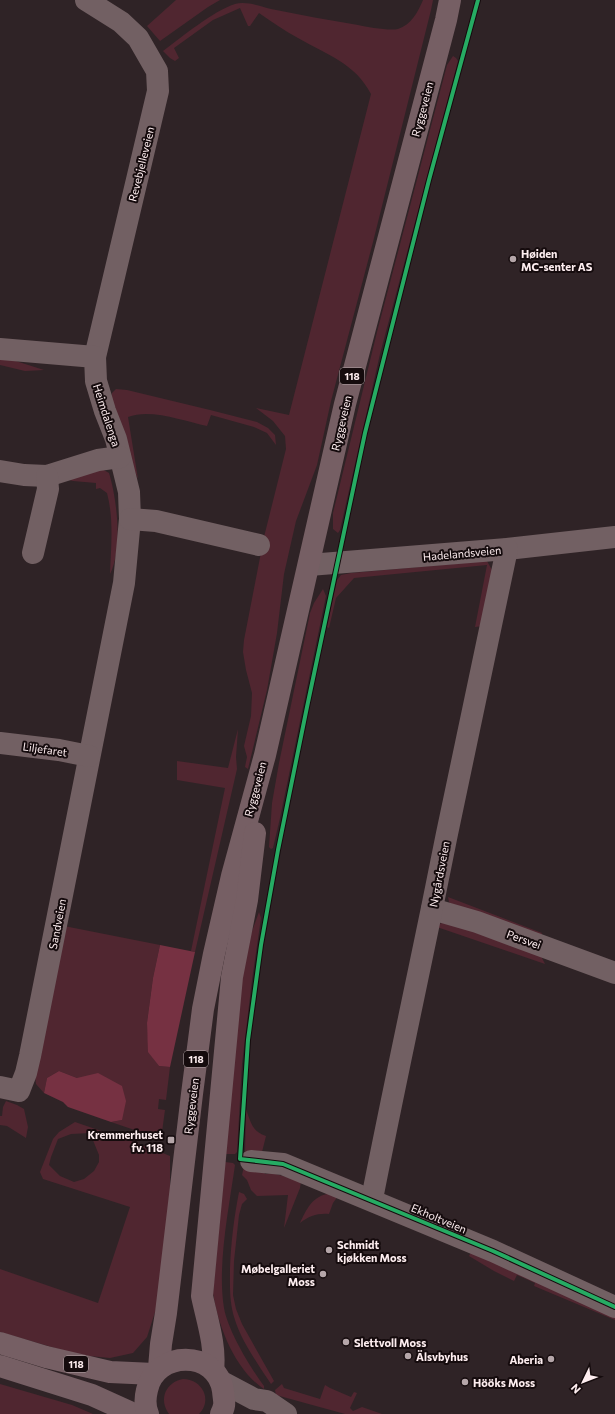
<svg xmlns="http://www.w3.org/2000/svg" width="615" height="1414" font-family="Commissioner,sans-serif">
<rect width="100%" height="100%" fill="#2f2326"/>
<g fill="#502630" fill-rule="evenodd">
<path d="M176 0H220L208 7 160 41 147 26Z"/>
<path d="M423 0H433L431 10 373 242 331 401 317 465 296 521 284 574 277 633 267 690 248 769 245 767 247 757 244 746 251 716 252 693 246 670 243 652 244 640 264 537 286 449 285 436 273 421 256 408 289 415 371 94C355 63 327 55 298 38 285 31 272 22 259 13L250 26H248L240 8 213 20 174 48 179 58 175 61 170 58 163 51C182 37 213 11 235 4 246 1 260 6 271 9 300 15 329 20 358 25 368 27 389 31 398 29 411 25 418 12 423 0Z"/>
<path d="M453 56 456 58 458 61 380 354 340 530 338 533 333 529V513L377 332 447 65Z"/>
<path d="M0 356 44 370 25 371 0 365Z"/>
<path d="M116 389 127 390 210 410 257 422 268 428 275 435 276 445 267 433 254 427 211 415 207 426C184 421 150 408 128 417L138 479 126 449 111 400 112 393Z"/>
<path d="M102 469 109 473C117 499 123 549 110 574 111 547 114 519 107 493L100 488 96 489V483L73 481 62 478Z"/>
<path d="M487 561 493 572 483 626 475 627 487 565 354 578 336 598 329 628 327 627 337 580 341 575 351 573Z"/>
<path d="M323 589 326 596 280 818 273 848 271 849 269 847 272 803 279 763 310 613 314 603Z"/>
<path d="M238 729 236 757 237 769 195 952 191 951 225 788 177 780V761L228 768Z"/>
<path d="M448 897 542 933 541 936 455 908 449 902Z"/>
<path d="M259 912 261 918 252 980 242 1064 237 1152 235 1154H226L240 979 251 934Z"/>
<path d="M442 923 452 924 541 956 545 964 434 926Z"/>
<path d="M64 926 160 945 153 978 147 1023 149 1052 159 1066 170 1067 166 1100 159 1099 158 1109 165 1110 161 1139 111 1122 122 1120 77 1078 59 1071 47 1078 44 1093 36 1084 35 1076Z"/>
<path d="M6 1101 17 1105 24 1109 28 1127 26 1138 7 1126 0 1125V1116H2L3 1107Z"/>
<path d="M246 1109C251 1123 252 1131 266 1136L261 1156 245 1154Z"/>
<path d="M75 1122 148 1147 170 1156V1206L157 1306 147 1337 133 1353 110 1358 79 1355 0 1332V1269L98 1303 130 1207 43 1179 40 1172 53 1139 59 1132ZM90 1133 99 1155V1162L94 1171 84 1179 74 1182 60 1176 49 1165 51 1157 58 1139 71 1134Z"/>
<path d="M225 1162 233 1163 235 1165C229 1208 217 1265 224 1308 228 1331 250 1367 264 1386V1389C235 1370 218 1326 213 1293Z"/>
<path d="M244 1166H261L265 1174 272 1173 301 1181 300 1188 284 1228 288 1195 257 1196 251 1190 247 1180 242 1175Z"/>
<path d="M239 1192 244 1194 247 1199 242 1204 239 1215 234 1261 233 1295 236 1309 242 1324 274 1381 271 1384C259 1366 241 1340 235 1320 229 1302 230 1286 230 1268 231 1241 234 1218 239 1192Z"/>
<path d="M327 1194H334L338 1196 333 1203 329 1214C318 1213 309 1216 300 1223 306 1210 312 1197 327 1194Z"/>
<path d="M472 1250 615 1313V1320L534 1286 535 1283 517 1275 514 1281 494 1271 469 1256Z"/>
<path d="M183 1379C202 1379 213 1400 199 1414H169C158 1399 166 1382 183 1379Z"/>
<path d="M0 1384 72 1405 93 1414H0Z"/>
<path d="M282 1384 284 1388 320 1399 325 1385 330 1388 351 1397 354 1392 357 1393 350 1408 353 1411 362 1407 382 1414H345L276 1395 275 1390Z"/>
</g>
<g fill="#763142">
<path d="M160 945 195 952 170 1067 159 1066 148 1052 147 1023 153 978Z"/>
<path d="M59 1071 77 1078 98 1073 122 1086 126 1101 122 1120 111 1122 68 1107 63 1102 44 1093 47 1078Z"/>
</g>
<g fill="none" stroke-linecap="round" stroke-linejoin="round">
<g stroke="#726063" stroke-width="22">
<path d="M86 0 121 22 138 38 157 71 158 91 95 357"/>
<path d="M0 349 95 357 96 381 105 411 116 439 129 492 130 519 124 583 30 1056 26 1073 19 1091 0 1087"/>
<path d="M0 471 24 475 47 476 98 460 120 457"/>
<path d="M130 519 156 521 259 545"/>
<path d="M33 553 48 489 47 476"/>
<path d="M309 565 507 549 615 537"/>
<path d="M0 743 59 750 89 756"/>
<path d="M432 909 477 922 615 973"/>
<path d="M251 1161 283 1164 493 1251 615 1307"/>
<path d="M372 1199C391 1102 412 1005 432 908 456 788 481 668 507 549"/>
<path d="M222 1382 254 1399 267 1401 286 1414"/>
</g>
<g stroke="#765f64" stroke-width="22">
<path d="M0 1343 46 1357 110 1372 154 1374"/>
<path d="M0 1366 92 1395 134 1414"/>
<path d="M159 1368 161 1344 166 1313 192 1094 203 1009 214 954 232 876 265 755 345 404 446 20 450 0"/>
<path d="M213 1370C216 1346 207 1320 202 1296L232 977 247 900 255 833"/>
<path d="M148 1414C145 1407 145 1398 147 1390 155 1350 217 1349 223 1391 224 1402 226 1404 221 1414"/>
</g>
<g stroke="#150b0d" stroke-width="6">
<path id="cycleway" d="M478 0 429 180 365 433 307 707 278 850 261 945 248 1040 240 1159 283 1164 493 1251 615 1307"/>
</g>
<use href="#cycleway" stroke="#26ab63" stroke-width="4"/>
</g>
<g fill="#b5a6a9" stroke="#150b0d" stroke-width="1.5">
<circle cx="513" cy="259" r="4"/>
<rect x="167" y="1136" width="8" height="8" rx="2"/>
<circle cx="329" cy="1250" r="4"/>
<circle cx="323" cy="1274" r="4"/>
<circle cx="346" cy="1342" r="4"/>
<circle cx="408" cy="1356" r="4"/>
<circle cx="551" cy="1359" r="4"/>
<circle cx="465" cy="1382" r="4"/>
</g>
<g text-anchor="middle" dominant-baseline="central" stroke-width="4" stroke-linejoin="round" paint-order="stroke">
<g fill="#150b0d" stroke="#b7a9ab" stroke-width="1">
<rect x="340" y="368" width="24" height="16" rx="3"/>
<rect x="184" y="1051" width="24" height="16" rx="3"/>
<rect x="64" y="1356" width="24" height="16" rx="3"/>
</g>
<g font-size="10" font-weight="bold" fill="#fdedef">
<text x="352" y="376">118</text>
<text x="196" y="1059">118</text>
<text x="76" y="1364">118</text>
</g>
<g font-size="11" fill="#fdedef" stroke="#150b0d">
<text transform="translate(422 109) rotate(-75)">Ryggeveien</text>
<text transform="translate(141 164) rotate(-76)">Revebjelleveien</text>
<text transform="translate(107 415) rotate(72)">Heimdalenga</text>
<text transform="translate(341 423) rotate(-77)">Ryggeveien</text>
<text transform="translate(462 553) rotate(-5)">Hadelandsveien</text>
<text transform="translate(45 749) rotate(8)">Liljefaret</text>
<text transform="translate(255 789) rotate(-75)">Ryggeveien</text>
<text transform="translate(439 874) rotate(-79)">Nygårdsveien</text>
<text transform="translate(57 924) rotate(-79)">Sandveien</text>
<text transform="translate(524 939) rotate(20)">Persvei</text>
<text transform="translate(191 1106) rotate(-83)">Ryggeveien</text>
<text transform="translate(439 1218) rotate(23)">Ekholtveien</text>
</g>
<g font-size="11" font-weight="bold" fill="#fdedef" stroke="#150b0d" text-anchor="start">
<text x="521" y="253">Høiden<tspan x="521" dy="13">MC-senter AS</tspan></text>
<text x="163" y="1134" text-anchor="end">Kremmerhuset<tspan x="163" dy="13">fv. 118</tspan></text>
<text x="337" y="1244">Schmidt<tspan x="337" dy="13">kjøkken Moss</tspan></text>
<text x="315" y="1268" text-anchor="end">Møbelgalleriet<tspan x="315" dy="13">Moss</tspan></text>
<text x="354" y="1342">Slettvoll Moss</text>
<text x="416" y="1356">Älsvbyhus</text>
<text x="543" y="1359" text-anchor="end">Aberia</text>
<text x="473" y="1382">Hööks Moss</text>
</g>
</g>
<g transform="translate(583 1382) rotate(227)" stroke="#150b0d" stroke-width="3" paint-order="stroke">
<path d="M0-3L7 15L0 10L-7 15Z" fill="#fdedef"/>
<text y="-6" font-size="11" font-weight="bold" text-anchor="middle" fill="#fdedef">N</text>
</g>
</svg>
